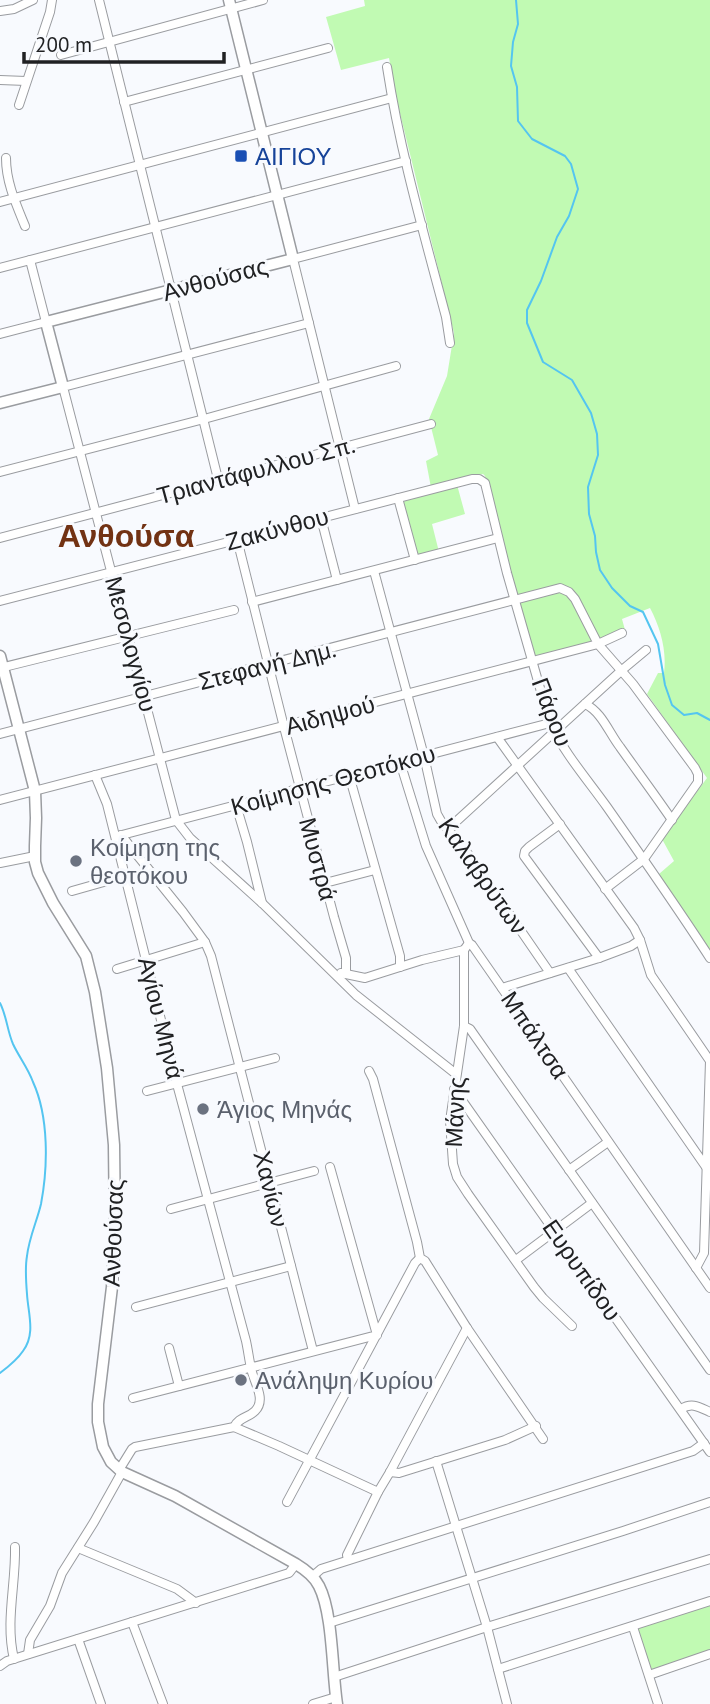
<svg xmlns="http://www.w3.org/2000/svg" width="710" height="1704" font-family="'PT Sans',sans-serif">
<rect width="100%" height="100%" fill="#f8fafe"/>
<g fill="#c1fab3">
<path d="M364 0H710V952L659 874 674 861 662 839 707 778 647 694 658 673H664C667 650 660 627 650 608L622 619 625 630 601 640 535 658 507 569 485 476 483 474 456 481 465 514 432 524 439 552 417 559 402 502 432 493 426 461 438 455 429 419 447 376 454 333 396 97 389 58 341 70 326 17 365 6Z"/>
<path d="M710 1603V1653L649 1674 635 1628Z"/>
</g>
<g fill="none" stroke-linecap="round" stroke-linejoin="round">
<g stroke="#54c5f0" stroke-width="2">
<path d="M516 0 518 24 513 42 511 66 517 87 518 121 532 139 565 156 571 164 578 189 569 216 557 237 541 281 527 310V323L543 362 572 380 591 413 597 434 598 455 588 487 589 514 595 536 596 552 600 570 612 588 630 606 643 612 658 644 665 685 672 705 684 715 697 713 710 720"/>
<path d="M0 1003C7 1017 7 1030 13 1044 19 1057 28 1068 33 1082 49 1117 48 1167 41 1204 37 1221 29 1238 27 1256 25 1267 26 1282 27 1294 28 1313 36 1334 23 1351 17 1360 8 1367 0 1373"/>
</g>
<g stroke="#9a9ca0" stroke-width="10">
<g id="street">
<path d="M99 0 218 479"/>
<path d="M0 11 14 9 33 0"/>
<path d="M61 55 263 0"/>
<path d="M387 67C400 152 424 234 446 317L450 343"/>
<path d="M0 80 26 81"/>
<path d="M124 102 328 48"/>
<path d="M19 105 50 12 52 0"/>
<path d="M6 158C6 182 16 204 25 226"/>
<path d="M0 202 392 98"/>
<path d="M0 268 406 161"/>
<path d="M309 323 63 387 176 820 190 838 262 903 356 995 456 1074"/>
<path d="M0 334 46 322 30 260"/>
<path d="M0 472 204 419 396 366"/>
<path d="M398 498 415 560"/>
<path d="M355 509 293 259 422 225"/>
<path d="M321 518 337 580"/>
<path d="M0 538 431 424"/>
<path d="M237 539 284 727 334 917 346 958V974"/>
<path d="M374 571 424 756 437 814 441 821 466 851 550 973"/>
<path d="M0 601 472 479H479L485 483 507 573 550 723C565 754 587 779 607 807 642 857 677 907 710 958"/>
<path d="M252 602 498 538"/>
<path d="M0 668 234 610"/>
<path d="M585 704C602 712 609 733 620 747 637 771 655 795 672 820"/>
<path d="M0 734 560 588 569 592 575 599 598 644 633 684 695 768 698 774V782L644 859 605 889"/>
<path d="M497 737 634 928 640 940 651 975 710 1061 704 1253 696 1268"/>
<path d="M400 762 426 846 469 943 472 945 710 1288"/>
<path d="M95 775 107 804 177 1084 246 1341C248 1350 249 1359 251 1368 253 1381 267 1399 255 1411 248 1418 239 1417 234 1427L135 1447 132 1449 119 1470"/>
<path d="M349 775 400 956V967"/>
<path d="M0 800 598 644 622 633"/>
<path d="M236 805 247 842 262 903"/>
<path d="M560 824 529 847 525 851 524 856 599 958"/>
<path d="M448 829 622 670 646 650"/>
<path d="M121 835 183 912 205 942 211 956 313 1351"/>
<path d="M118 836 550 723"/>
<path d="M0 863 35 856"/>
<path d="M325 883 375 870"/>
<path d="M72 891 125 876"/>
<path d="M469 943 464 950V1026L450 1121 453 1164 457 1177 468 1194 534 1287 543 1298 572 1326"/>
<path d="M568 968 706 1167"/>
<path d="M117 969 205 942"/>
<path d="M341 973 365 978 422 960 464 950"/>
<path d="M502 988 599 958 631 946 640 940"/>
<path d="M464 1026 470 1029 710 1370"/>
<path d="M369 1071 373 1079 417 1242 420 1258 425 1261 467 1328 543 1439"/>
<path d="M454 1089 710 1452"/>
<path d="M147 1091 275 1058"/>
<path d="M569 1170 608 1142"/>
<path d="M171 1209 314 1171"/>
<path d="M516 1260 592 1203"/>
<path d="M136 1307 291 1266"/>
<path d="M169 1348 179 1386"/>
<path d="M133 1398 377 1335 330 1167"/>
<path d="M681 1409C692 1402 699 1407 710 1412"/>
<path d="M234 1427 279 1446 378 1492"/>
<path d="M436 1461 487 1627 507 1704"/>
<path d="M390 1472 399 1473 505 1440 536 1426"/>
<path d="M287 1502 415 1263 420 1258"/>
<path d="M78 1548 177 1589 196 1603"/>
<path d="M348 1560 347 1555 349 1551 378 1492 390 1472 467 1328"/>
<path d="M313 1576 321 1569 693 1451 704 1443"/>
<path d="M132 1622 163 1704"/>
<path d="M329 1623 623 1531 710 1502"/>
<path d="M633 1627 658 1704"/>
<path d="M78 1639 101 1704"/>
<path d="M28 1654 30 1640 50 1606 62 1573 94 1522 122 1472"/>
<path d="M14 1659C5 1622 16 1584 15 1547"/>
<path d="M0 1666 7 1661 289 1573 296 1564"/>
<path d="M498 1669 710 1601"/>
<path d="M649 1675 710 1654"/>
<path d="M334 1677 487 1627 710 1559"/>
<path d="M313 1704 336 1697"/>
</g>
</g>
<g stroke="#9a9ca0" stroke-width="13">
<g id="secondary">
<path d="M0 403 63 387 46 322 293 259 229 0"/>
<path d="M0 656 35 791 36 818 35 846V862L38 873 53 903 86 956 95 992 107 1068 114 1145 115 1229 112 1287 98 1404V1422L103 1447 111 1462 122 1472 175 1496 296 1564C306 1570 314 1576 319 1586 333 1613 332 1672 337 1704"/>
</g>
</g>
<use href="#street" stroke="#fff" stroke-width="8"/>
<use href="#secondary" stroke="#fff" stroke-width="10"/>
</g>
<rect fill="#1a4fb4" stroke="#f8fafe" stroke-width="2.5" x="234" y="149" width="14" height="14" rx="3.5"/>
<g fill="#6b7280" stroke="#f8fafe" stroke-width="2.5">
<circle cx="76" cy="861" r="7"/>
<circle cx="203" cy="1109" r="7"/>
<circle cx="241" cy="1380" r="7"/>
</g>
<g text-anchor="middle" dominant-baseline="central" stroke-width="6" stroke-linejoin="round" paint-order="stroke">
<g font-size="24" fill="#164399" stroke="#f8fafe" text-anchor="start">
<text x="255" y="156">ΑΙΓΙΟΥ</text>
</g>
<g font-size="24" fill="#202123" stroke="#f8fafe">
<text transform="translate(215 279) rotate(-15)">Ανθούσας</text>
<text transform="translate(256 470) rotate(-15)">Τριαντάφυλλου Σπ.</text>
<text transform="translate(277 529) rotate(-15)">Ζακύνθου</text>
<text transform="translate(131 644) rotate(75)">Μεσολογγίου</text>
<text transform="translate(267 665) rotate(-14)">Στεφανή Δημ.</text>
<text transform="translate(552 712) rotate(69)">Πάρου</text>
<text transform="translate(330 715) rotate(-15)">Αιδηψού</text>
<text transform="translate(333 780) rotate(-15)">Κοίμησης Θεοτόκου</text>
<text transform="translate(318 859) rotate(75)">Μυστρά</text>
<text transform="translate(483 876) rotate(55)">Καλαβρύτων</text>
<text transform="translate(161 1018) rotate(76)">Αγίου Μηνά</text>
<text transform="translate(535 1035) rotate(56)">Μπάλτσα</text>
<text transform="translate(455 1112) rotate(-87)">Μάνης</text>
<text transform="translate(271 1189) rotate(76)">Χανίων</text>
<text transform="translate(113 1233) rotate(-88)">Ανθούσας</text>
<text transform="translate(582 1270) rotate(55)">Ευρυπίδου</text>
</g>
<g font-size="24" fill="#5b616d" stroke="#f8fafe" text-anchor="start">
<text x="90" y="847">Κοίμηση της<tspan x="90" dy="28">θεοτόκου</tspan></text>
<text x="217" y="1109">Άγιος Μηνάς</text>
<text x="255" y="1380">Ανάληψη Κυρίου</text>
</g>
<g font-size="32" font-weight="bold" fill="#723213" stroke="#f8fafe">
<text x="126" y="535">Ανθούσα</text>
</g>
</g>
<path d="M24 52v10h200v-10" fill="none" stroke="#202123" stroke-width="3.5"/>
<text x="35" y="52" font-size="21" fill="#202123" stroke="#f8fafe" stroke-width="5" paint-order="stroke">200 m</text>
</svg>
